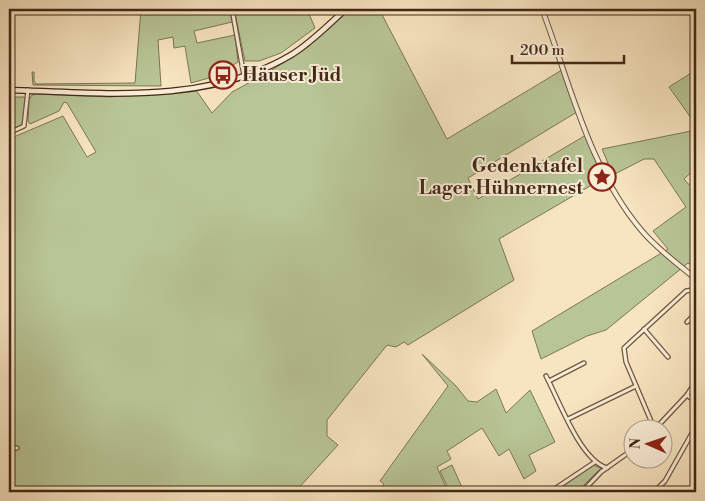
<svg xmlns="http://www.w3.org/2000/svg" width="705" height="501" font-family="'Libre Bodoni',serif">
<rect width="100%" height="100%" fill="#f7e4c0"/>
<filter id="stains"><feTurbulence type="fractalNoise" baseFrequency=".004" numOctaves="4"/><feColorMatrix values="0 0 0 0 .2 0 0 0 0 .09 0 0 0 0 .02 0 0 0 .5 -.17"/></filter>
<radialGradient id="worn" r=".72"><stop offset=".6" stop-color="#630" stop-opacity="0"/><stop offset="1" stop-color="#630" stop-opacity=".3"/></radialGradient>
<g fill="#b8c596" stroke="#7d7656">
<path d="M141 9H230L232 22 194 31 197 43 235 35 238 62 216 76 191 83 185 46 174 48 173 37 158 40 161 86 33 85 32 72H34V81L36 84 135 83Z"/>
<path d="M234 9H307L315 28 281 53 259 61H245Z"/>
<path d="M351 9H379L447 139 562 70 577 112 468 178 478 199 586 135 604 178 499 239 514 280 408 345 404 342 396 347 387 345 327 420V436L338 445 295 492H9V279H15L9 269V139L63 116 87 157 96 152 67 103 64 102 59 111 30 124 28 121 29 100 32 95 37 94 111 97 150 92 196 90 212 113 232 92 267 73 305 49Z"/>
<path d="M696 70V125L669 87Z"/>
<path d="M9 97H24L26 101 22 125 9 131Z"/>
<path d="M696 130V168L684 179 692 188 696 186V268L688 263 606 330 587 336 541 359 532 331 668 249 653 231 686 207 654 159H644L613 175 602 149Z"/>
<path d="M422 354 456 386 468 401 477 402 496 389 506 413 530 390 555 442 529 455 536 471 524 479 509 449 499 456 482 428 447 451 451 459 437 467 448 492H376L384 484 380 481 448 386Z"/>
<path d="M452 465 464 492H450L440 471Z"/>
<path d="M593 465 601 468 577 492H553Z"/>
</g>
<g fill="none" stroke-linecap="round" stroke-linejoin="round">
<g stroke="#6f5741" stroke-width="5.5">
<g id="minor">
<path d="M232 9 244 76"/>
<path d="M9 133 24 126 28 90"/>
<path d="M687 322 696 313"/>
<path d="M644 329 668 357"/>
<path d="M546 376C559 400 580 460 607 468"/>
<path d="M549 381 584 363"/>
<path d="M687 395 696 402"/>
<path d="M568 419 636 386"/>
<path d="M654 428 626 362 624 348 686 291 692 290 696 293"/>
<path d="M656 428 687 395 696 381"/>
<path d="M9 448H17"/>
<path d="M550 492 595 462"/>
<path d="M582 492 601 472 632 450"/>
<path d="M654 492 665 481 696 426"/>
</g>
</g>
<g stroke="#6f5741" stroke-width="6">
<path id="tertiary" d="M542 9C570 83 589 169 642 231 657 249 678 264 696 279"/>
</g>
<g stroke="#422817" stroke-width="7">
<path id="secondary" d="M9 90C102 93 207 105 291 55 311 43 328 25 346 9"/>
</g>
<use href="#minor" stroke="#faedd6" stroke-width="3"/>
<use href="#tertiary" stroke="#faedd6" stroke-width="4"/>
<use href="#secondary" stroke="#faedd6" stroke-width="4.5"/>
</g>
<defs>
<g id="bus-ring" transform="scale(1.4375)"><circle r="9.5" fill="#faedd6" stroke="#8f2418" stroke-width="1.5"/><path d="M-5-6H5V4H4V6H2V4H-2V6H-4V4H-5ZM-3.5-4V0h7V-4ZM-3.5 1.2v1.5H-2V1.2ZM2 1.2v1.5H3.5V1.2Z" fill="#8f2418"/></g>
<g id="sight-ring" transform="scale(1.4375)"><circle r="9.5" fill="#faedd6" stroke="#8f2418" stroke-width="1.5"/><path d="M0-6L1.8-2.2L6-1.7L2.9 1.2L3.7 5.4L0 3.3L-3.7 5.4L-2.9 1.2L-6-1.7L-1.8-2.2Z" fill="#8f2418"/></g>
</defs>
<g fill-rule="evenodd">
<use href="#bus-ring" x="223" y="75"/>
<use href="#sight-ring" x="602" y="177"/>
</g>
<g text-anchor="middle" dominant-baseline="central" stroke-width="4" stroke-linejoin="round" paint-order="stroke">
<g font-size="19" font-weight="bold" fill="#422817" stroke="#faedd6" text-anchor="start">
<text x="242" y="75">Häuser Jüd</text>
<text x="583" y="166" text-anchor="end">Gedenktafel<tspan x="583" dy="22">Lager Hühnernest</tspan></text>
</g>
</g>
<rect width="705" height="501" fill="none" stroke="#f7e4c0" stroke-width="30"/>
<rect x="10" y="10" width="685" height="481" fill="none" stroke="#422817" stroke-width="2.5"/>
<rect x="15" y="15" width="675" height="471" fill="none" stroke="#422817"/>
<g transform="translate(648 444) rotate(272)"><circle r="24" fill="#faedd6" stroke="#b09e8a"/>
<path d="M0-4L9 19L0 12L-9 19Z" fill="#8f2418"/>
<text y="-8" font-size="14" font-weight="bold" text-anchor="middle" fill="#422817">N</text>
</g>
<path d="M512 55v8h112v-8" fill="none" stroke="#422817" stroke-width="2.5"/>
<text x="520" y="55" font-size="15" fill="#422817" stroke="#faedd6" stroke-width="4" paint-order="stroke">200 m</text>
<rect width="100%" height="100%" filter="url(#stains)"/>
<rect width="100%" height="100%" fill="url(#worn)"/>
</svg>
